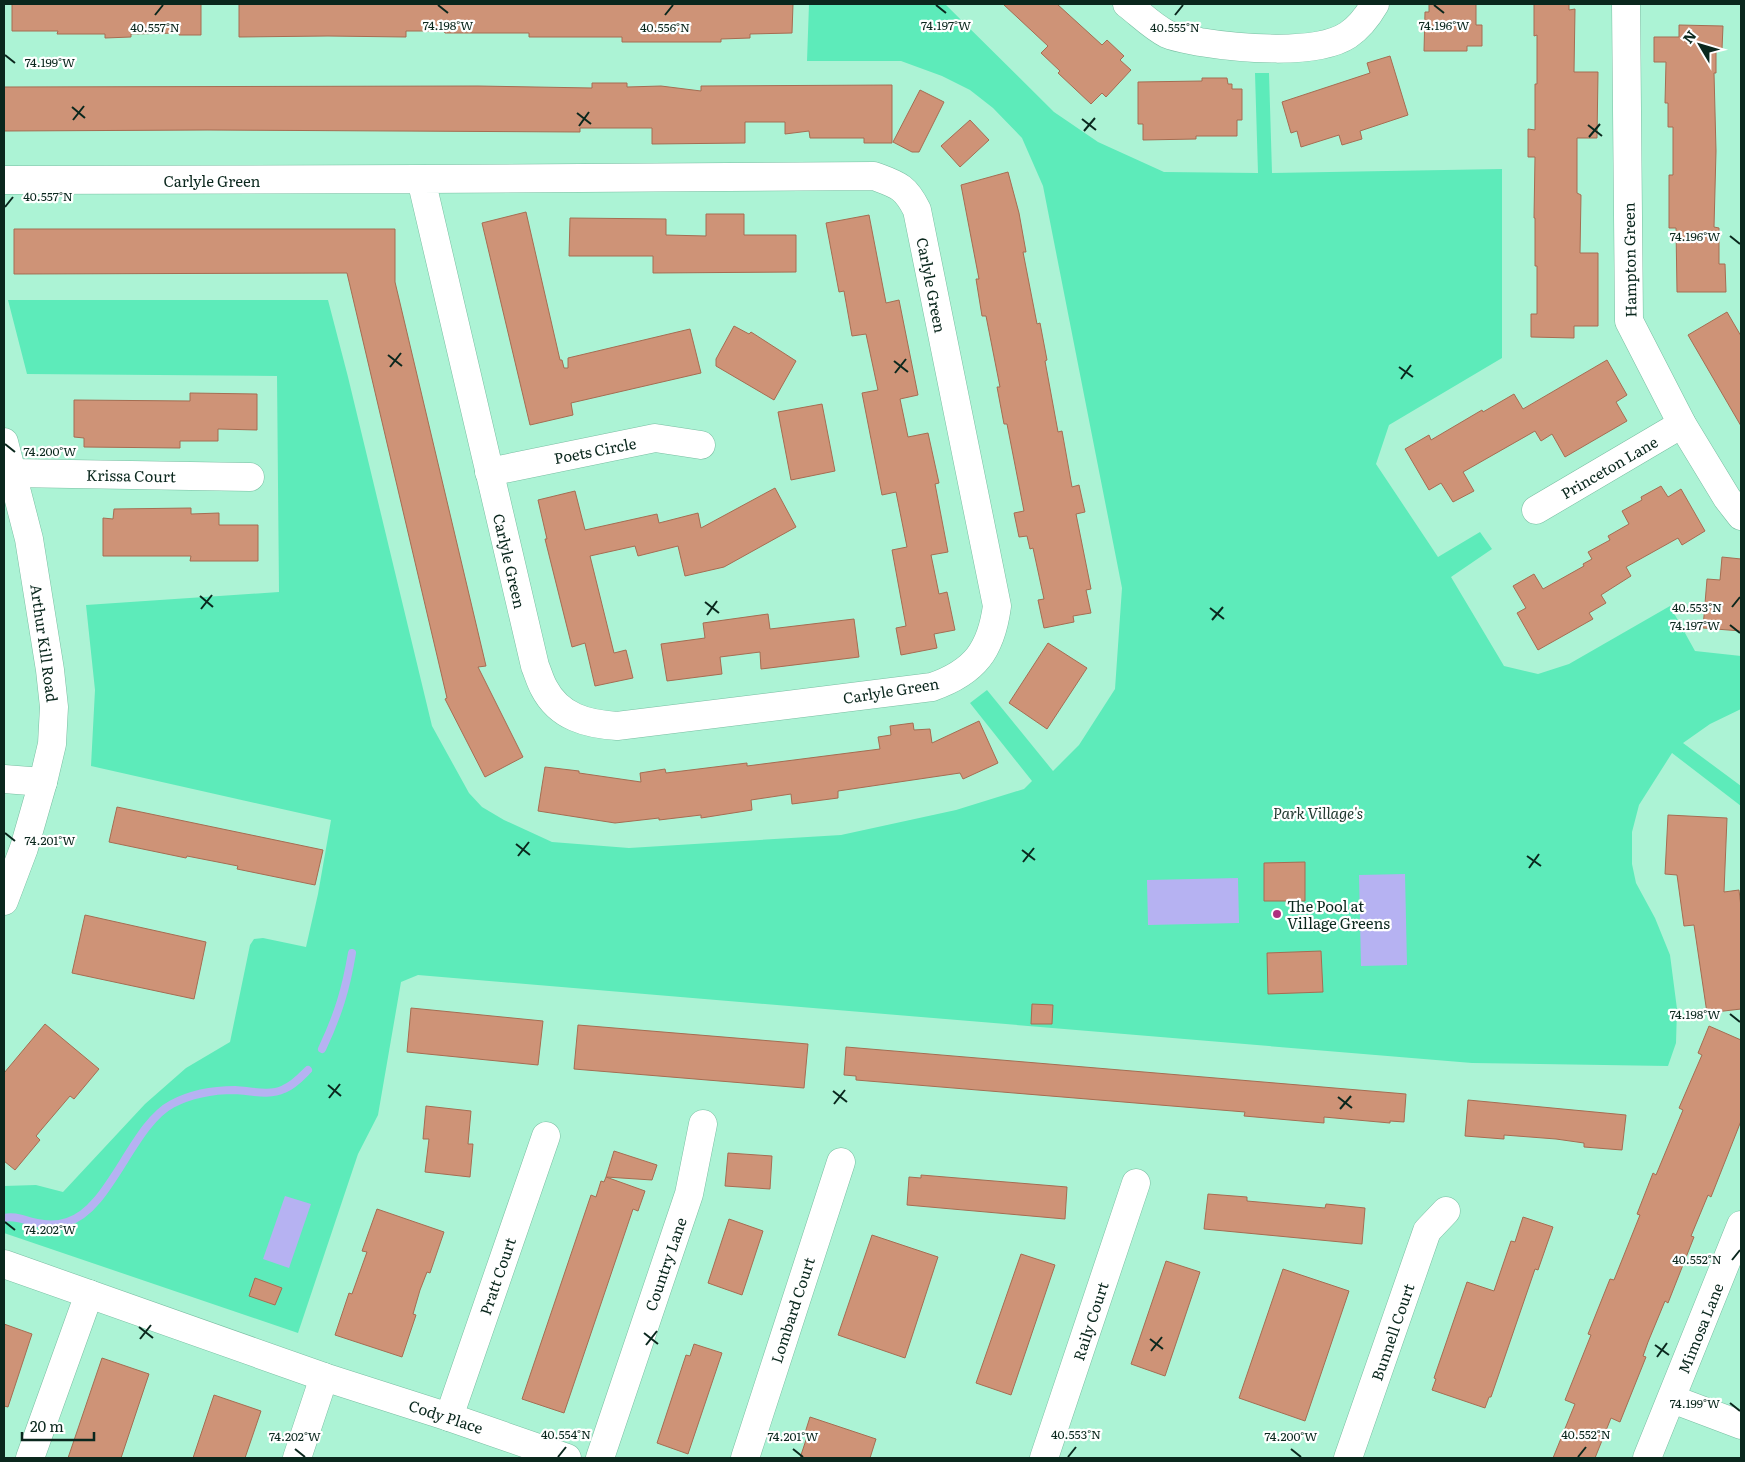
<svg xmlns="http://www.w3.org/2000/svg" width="1745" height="1462" font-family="Literata,serif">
<rect width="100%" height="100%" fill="#acf3d5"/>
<path fill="#5debba" d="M809 4H945L1054 112 1098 142 1164 172 1258 173 1255 73H1269L1272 173 1502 169V358L1389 425 1376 464 1438 557 1480 532 1492 549 1451 577 1504 666 1538 674 1569 664 1670 606 1695 651 1741 656V709L1710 724 1683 743 1741 786V806L1672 753 1639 805 1632 832V864L1636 883 1655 918 1670 955 1677 1009 1676 1043 1668 1066 1472 1063 418 975 401 982 378 1115 358 1154 298 1333 4 1233V1186L36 1185 63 1192 145 1104 186 1068 230 1042 250 945 254 939 263 938 306 947 318 894 331 820 91 766 95 690 86 605 279 592 277 376 27 374 8 300H328L348 377 432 726 469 793 482 807 504 820 552 842 629 848 841 835 956 810 1024 789 1032 781 970 703 987 690 1053 771 1079 745 1115 689 1122 588 1043 186 1022 138 993 108 970 90 942 76 901 61H807Z"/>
<g fill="#b6b2f2">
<path d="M1405 874 1407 965 1361 966 1359 875Z"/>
<path d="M1238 878 1239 923 1148 925 1147 880Z"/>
<path d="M285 1196 311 1204 289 1268 263 1259Z"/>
</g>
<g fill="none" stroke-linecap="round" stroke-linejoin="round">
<g stroke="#b6b2f2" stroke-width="8">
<path d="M322 1049C338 1015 346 989 352 953"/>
<path d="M4 1218C16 1215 25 1221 37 1223 47 1225 58 1225 67 1222 110 1210 132 1125 172 1104 191 1094 214 1090 235 1090 252 1091 269 1096 284 1089 294 1085 301 1077 308 1070"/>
</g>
</g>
<g fill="#ce9377" stroke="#a56d52">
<path d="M12 4H201V35H179V33L131 34V37L105 38V34H57L58 31H12Z"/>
<path d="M239 4H793L792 33 750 34V38L721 39V42H622V37H529V33H445L444 31H406V37L328 36 239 37Z"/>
<path d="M1003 4H1057L1102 45 1107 40 1124 56 1120 60 1131 70 1106 97 1102 93 1091 104 1058 73 1060 71 1041 53 1048 46Z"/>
<path d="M1429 4H1476V25H1482V46H1467V51H1424L1425 12H1429Z"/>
<path d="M1534 4H1569V10L1575 9 1574 72H1598L1597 138H1577V193L1581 195 1580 253H1598V326H1574V338L1531 337V314H1537V266H1535V218H1534L1535 157H1528V129L1535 130V84H1537V35L1534 36Z"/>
<path d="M1679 25 1723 26 1722 49H1716V73H1714L1716 151 1714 227 1719 228V264H1725L1726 292H1677L1676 228H1669V175H1673V127H1668V103H1665L1666 62H1654V37H1679Z"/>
<path d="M1390 56 1408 115 1360 131 1362 139 1342 145 1339 135 1301 147 1297 131 1291 133 1282 102 1370 73 1367 63Z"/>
<path d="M1202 78H1227L1228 84H1232V89H1242V120H1237V136H1196V139L1143 140V124H1138V82L1202 81Z"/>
<path d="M592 83H627V87L661 86 701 91V86L892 85V143H864V138H810L809 131 785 134V122H745V143L652 144V128H580V132L207 130 4 131V87L478 86 592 88Z"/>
<path d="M920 90 944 102 919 152H912L893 142Z"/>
<path d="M970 120 989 140 960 167 941 146Z"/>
<path d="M1008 172 1019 213 1026 252H1023L1037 324 1040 323 1047 360 1045 361 1058 432 1062 431 1072 487 1079 485 1085 512 1076 514 1091 589 1086 590 1091 613 1073 616 1074 622 1044 628 1038 600 1044 599 1033 548 1030 549 1027 536 1019 537 1014 513 1024 511 1007 424H1004L997 387H1000L986 316H982L976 279H979L961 185Z"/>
<path d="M526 212 560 360H562L564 368H568V358L690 329 701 373 571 403 573 415 530 425 482 223Z"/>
<path d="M706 214H744V235H796V272L653 273V256H569L570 218 666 219V235L706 236Z"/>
<path d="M869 215 886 303 899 300 918 395 900 399 908 437 928 433 939 483 935 484 948 552 931 555 939 594 947 592 955 630 934 634 937 648 901 655 896 628 906 626 892 550 907 547 896 492 882 495 862 393 878 390 866 334 852 336 844 291 839 292 826 223Z"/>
<path d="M14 229H395V282L486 666 478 667 523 757 485 777 445 699 447 698 347 273 14 274Z"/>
<path d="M1727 312 1741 336V426L1688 335Z"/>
<path d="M734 326 749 334 751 332 796 361 774 400 716 366V359Z"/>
<path d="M1607 360 1627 395 1616 402 1627 421 1565 457 1552 434 1541 441 1535 431 1463 472 1474 491 1453 502 1441 483 1429 490 1405 449 1429 435 1431 440 1482 410 1483 412 1514 394 1523 409Z"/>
<path d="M190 393 257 394V430L218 429V441H180V448L84 447V438L74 437V400L190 401Z"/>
<path d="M822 404 835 471 791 480 778 412Z"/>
<path d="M1661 486 1668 497 1681 489 1705 531 1682 545 1678 538 1626 567 1631 576 1601 595 1606 603 1589 613 1593 619 1538 650 1517 613 1526 608 1513 586 1534 574 1543 589 1584 566 1583 564 1592 559 1588 552 1610 540 1608 536 1629 524 1622 511 1642 500 1641 497Z"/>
<path d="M775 488 796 527 724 567 685 576 678 546 638 556 635 546 590 556 614 653 626 650 633 678 595 686 585 643 572 647 545 539H547L538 500 575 491 585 530 657 514 659 523 698 513 701 528Z"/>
<path d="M191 508V514L219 513V525H258V561H190L191 556H103V518L113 519 114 509Z"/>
<path d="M1722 557 1741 559V631L1703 628 1707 579 1720 580Z"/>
<path d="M768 614 770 629 854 619 859 657 761 669 760 652 720 657 722 674 667 681 661 644 705 638 703 623Z"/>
<path d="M1048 643 1087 668 1047 729 1009 703Z"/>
<path d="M979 721 998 763 963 779 960 773 838 791V798L792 804 791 794 751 800 752 810 701 818V815L659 820V818L615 823 538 811 545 767 579 771V773L641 782 640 773 665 769 666 773 747 763V766L880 749 878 737 891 735 890 726 913 723 914 730 930 729 932 743Z"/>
<path d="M117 807 323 850 315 885 237 869 238 866 187 856 186 858 109 842Z"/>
<path d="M1668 815 1727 818 1724 892 1739 890 1741 907V1009L1707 1013 1694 925 1684 926 1677 875 1665 874Z"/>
<path d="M1305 862V901H1264V863Z"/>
<path d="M85 915 206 942 194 999 72 973Z"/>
<path d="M1321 951 1323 992 1268 994 1267 953Z"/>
<path d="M1032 1004 1053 1005 1052 1024H1031Z"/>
<path d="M411 1008 543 1021 538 1065 407 1052Z"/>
<path d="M45 1024 99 1069 74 1099 70 1096 47 1123 36 1136 40 1140 15 1170 4 1161V1073Z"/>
<path d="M578 1025 808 1044 804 1088 574 1069Z"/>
<path d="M1709 1026 1741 1040V1121L1711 1197 1708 1195 1691 1236 1694 1237 1668 1303 1665 1301 1648 1342 1643 1356 1646 1357 1620 1422 1611 1418 1595 1458H1553L1575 1404 1565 1400 1591 1335 1588 1334 1610 1279 1614 1280 1640 1215 1637 1214 1653 1173 1656 1175 1683 1110 1679 1108 1702 1055 1698 1053Z"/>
<path d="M846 1047 1406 1094 1404 1122 1390 1121V1123L1324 1117V1123L1244 1116 1245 1112 856 1080V1076L844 1075Z"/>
<path d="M1468 1100 1626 1115 1622 1150 1584 1147V1143L1556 1139 1504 1135V1139L1465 1136Z"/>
<path d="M426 1106 471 1111 468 1144H473L470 1177 425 1172 429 1139H423Z"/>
<path d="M614 1151 657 1165 652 1180 606 1177Z"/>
<path d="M728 1153 772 1156 770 1189 725 1186Z"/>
<path d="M921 1175 1067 1187 1065 1219 907 1205 909 1177 921 1178Z"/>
<path d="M606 1177 645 1191 638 1211 633 1209 564 1413 522 1399 591 1195 596 1197 601 1181 604 1182Z"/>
<path d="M1208 1194 1247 1197V1201L1325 1208 1326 1204 1365 1208 1362 1244 1204 1229Z"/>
<path d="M377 1209 444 1232 430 1273 427 1272 420 1290 413 1314 416 1315 402 1357 335 1335 349 1293 352 1294 367 1252 362 1251Z"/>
<path d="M1523 1217 1553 1227 1538 1270 1535 1269 1491 1397H1489L1485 1408 1432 1390 1436 1379 1434 1378 1467 1282 1494 1291 1511 1241 1515 1242Z"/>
<path d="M729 1219 763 1231 742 1295 708 1283Z"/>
<path d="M872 1235 938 1257 905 1358 838 1335Z"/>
<path d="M1021 1254 1055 1265 1011 1395 976 1383Z"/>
<path d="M1166 1261 1200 1272 1165 1376 1131 1364Z"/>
<path d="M1283 1269 1349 1291 1305 1421 1239 1398Z"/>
<path d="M255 1278 282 1288 275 1305 249 1296Z"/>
<path d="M4 1324 32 1334 8 1407 4 1406Z"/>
<path d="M694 1344 722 1353 688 1454 657 1443 686 1355 690 1356Z"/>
<path d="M102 1358 149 1374 121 1458H68Z"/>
<path d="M214 1395 261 1411 245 1458H193Z"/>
<path d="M810 1417 876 1439 870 1458H800L807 1437 804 1436Z"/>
</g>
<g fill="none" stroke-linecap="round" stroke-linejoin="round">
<g stroke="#79bea2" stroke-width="29">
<g id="minor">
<path d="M1127 4C1139 13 1153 27 1167 34 1176 38 1190 40 1200 42 1237 48 1316 56 1348 35 1360 27 1368 16 1375 4"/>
<path d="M1626 4 1629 321 1682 424 1727 498 1741 516"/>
<path d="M4 180 421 179 874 176C898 185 905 186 917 210L997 606C991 650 975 672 932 687L617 726C587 724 559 717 544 688 540 681 538 673 535 666L421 179"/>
<path d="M4 442 29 539 50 670 54 707 52 744 43 782 24 848 4 901"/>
<path d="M489 472 655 438 701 445"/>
<path d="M12 473 250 477"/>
<path d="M1536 510 1682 424"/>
<path d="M4 779 43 782"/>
<path d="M4 1264 324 1377 449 1417 567 1458"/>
<path d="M1672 1399 1741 1425"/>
<path d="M449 1417 546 1136"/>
<path d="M30 1458 89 1294"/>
<path d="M297 1458 324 1377"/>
<path d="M600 1458 689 1194 703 1124"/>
<path d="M745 1458 841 1162"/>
<path d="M1044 1458 1136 1183"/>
<path d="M1348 1458 1427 1231 1446 1211"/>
<path d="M1647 1458 1741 1225"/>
</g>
</g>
<use href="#minor" stroke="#fff" stroke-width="28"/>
</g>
<path fill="none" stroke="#0a271d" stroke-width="2" d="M438 5 448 13M936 5 946 13M1434 5 1444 13M155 15 163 5M665 15 673 5M1175 15 1183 5M5 55 15 63M72 107 85 118M577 113 591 124M1082 119 1096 130M73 120 84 106M1588 125 1602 136M579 126 589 112M1084 131 1095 118M1589 137 1600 124M5 207 13 197M1730 236 1740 244M388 355 402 366M894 361 908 372M390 367 401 353M1399 367 1413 377M895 373 906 359M1401 379 1411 365M5 444 15 452M200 596 213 607M705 602 719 613M1732 607 1740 597M1210 608 1224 619M201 609 212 595M707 615 717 601M1212 620 1223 607M1730 625 1740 633M5 833 15 841M516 844 530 855M1022 850 1035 860M518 856 529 842M1527 856 1541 866M1023 862 1034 848M1529 868 1539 854M1730 1014 1740 1022M328 1085 341 1096M833 1091 847 1102M1338 1097 1352 1108M329 1098 340 1084M834 1104 845 1090M1340 1109 1351 1096M5 1222 15 1230M1732 1260 1740 1250M139 1327 153 1338M644 1333 658 1344M140 1339 151 1325M1150 1339 1163 1349M646 1345 657 1331M1655 1345 1669 1355M1151 1351 1162 1337M1657 1357 1667 1343M1730 1403 1740 1411M295 1449 305 1457M793 1449 803 1457M1291 1449 1301 1457M558 1457 566 1447M1068 1457 1076 1447M1578 1457 1586 1447"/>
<circle fill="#af307f" stroke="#fff" stroke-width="2" cx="1277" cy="914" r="5"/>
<g text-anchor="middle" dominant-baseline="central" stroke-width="4.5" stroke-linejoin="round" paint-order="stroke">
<g font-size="15" fill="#0a271d" stroke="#fff">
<text x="212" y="180">Carlyle Green</text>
<text transform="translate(1629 260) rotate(-91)">Hampton Green</text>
<text transform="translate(932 285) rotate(79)">Carlyle Green</text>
<text transform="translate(595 450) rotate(-11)">Poets Circle</text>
<text transform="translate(1609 467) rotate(-30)">Princeton Lane</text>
<text transform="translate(131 475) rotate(1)">Krissa Court</text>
<text transform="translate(510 561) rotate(77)">Carlyle Green</text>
<text transform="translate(45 643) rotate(82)">Arthur Kill Road</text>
<text transform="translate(891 690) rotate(-9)">Carlyle Green</text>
<text transform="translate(665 1264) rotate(-71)">Country Lane</text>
<text transform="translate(497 1276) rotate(-71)">Pratt Court</text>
<text transform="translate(792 1310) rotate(-72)">Lombard Court</text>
<text transform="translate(1090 1321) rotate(-72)">Raily Court</text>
<text transform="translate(1700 1328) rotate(-68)">Mimosa Lane</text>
<text transform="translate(1392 1332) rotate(-71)">Bunnell Court</text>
<text transform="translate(446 1416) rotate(18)">Cody Place</text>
</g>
<g font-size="15" font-style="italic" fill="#1c352b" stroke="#fff">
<text x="1318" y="812">Park Village's</text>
</g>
<g font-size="15" fill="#0a271d" stroke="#fff" text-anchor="start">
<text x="1287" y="905">The Pool at<tspan x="1287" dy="17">Village Greens</tspan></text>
</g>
</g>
<g font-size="12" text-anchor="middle" fill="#0a271d" stroke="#fff" stroke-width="4.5" stroke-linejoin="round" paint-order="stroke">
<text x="448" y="30">74.198°W</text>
<text x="946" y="30">74.197°W</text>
<text x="1444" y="30">74.196°W</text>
<text x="155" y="32">40.557°N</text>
<text x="665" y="32">40.556°N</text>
<text x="1175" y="32">40.555°N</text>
<text x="50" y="67">74.199°W</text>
<text x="48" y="201">40.557°N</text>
<text x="1695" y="241">74.196°W</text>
<text x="50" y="456">74.200°W</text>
<text x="1697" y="612">40.553°N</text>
<text x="1695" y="630">74.197°W</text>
<text x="50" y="845">74.201°W</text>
<text x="1695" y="1019">74.198°W</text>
<text x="50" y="1234">74.202°W</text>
<text x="1697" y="1264">40.552°N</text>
<text x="1695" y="1408">74.199°W</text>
<text x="566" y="1439">40.554°N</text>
<text x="1076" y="1439">40.553°N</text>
<text x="1586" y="1439">40.552°N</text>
<text x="295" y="1441">74.202°W</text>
<text x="793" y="1441">74.201°W</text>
<text x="1291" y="1441">74.200°W</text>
</g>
<rect width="1745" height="1462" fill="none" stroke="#0a271d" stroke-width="10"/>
<g transform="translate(1700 45) rotate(308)" stroke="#ffffff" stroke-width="4" paint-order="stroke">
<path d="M0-4L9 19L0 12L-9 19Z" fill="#0a271d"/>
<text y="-8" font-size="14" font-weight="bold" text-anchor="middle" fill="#0a271d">N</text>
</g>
<path d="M22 1432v8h72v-8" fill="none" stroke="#0a271d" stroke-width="2.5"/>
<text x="30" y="1432" font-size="15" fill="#0a271d" stroke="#ffffff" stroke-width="4" paint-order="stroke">20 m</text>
</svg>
